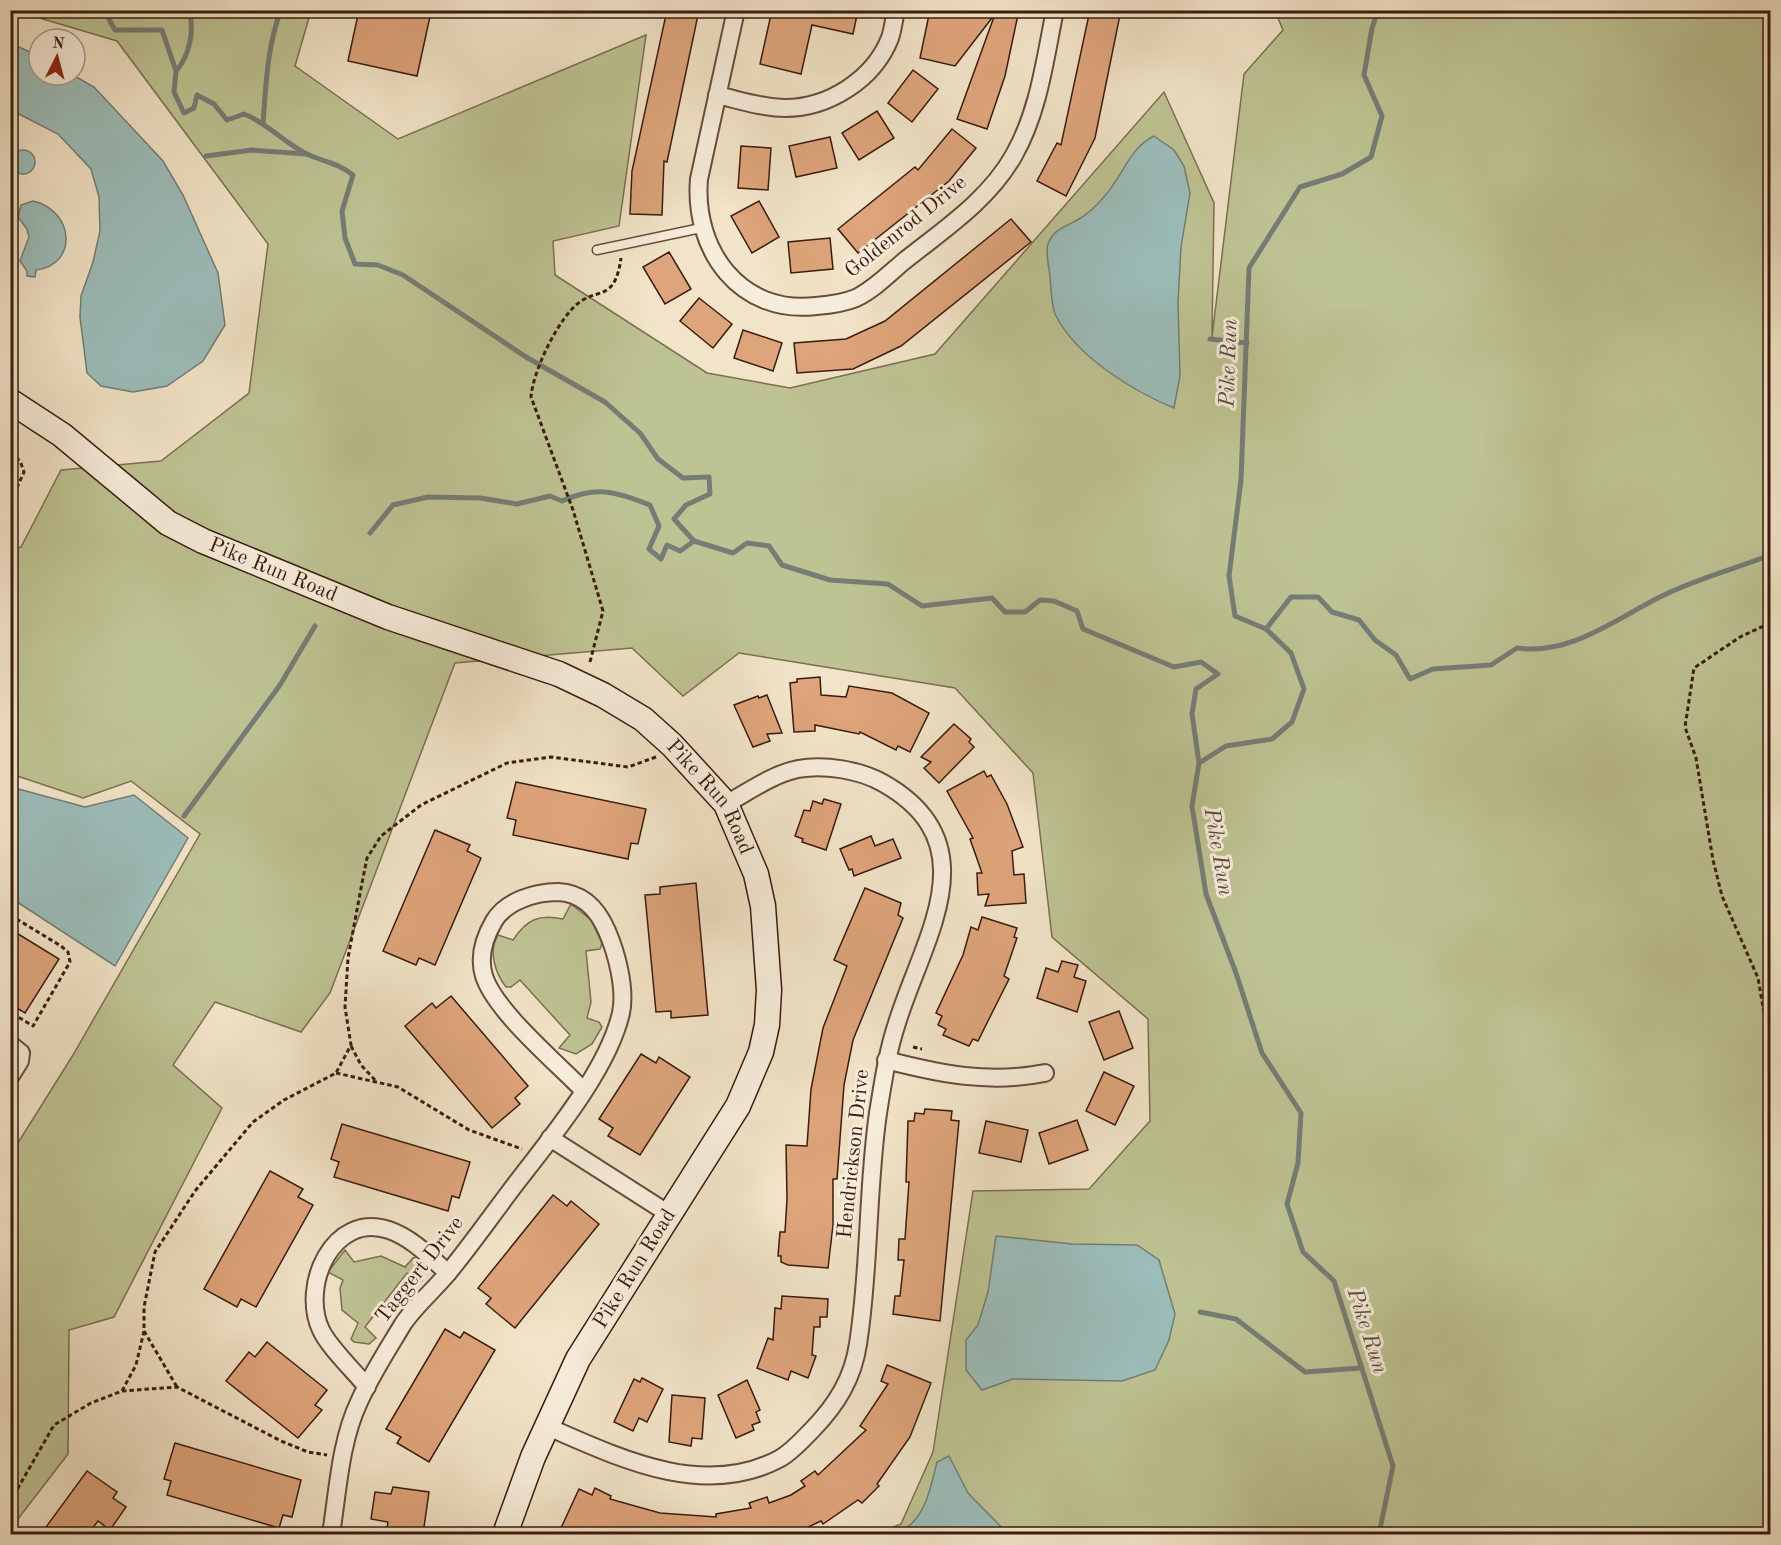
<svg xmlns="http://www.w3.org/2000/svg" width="1781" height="1545" font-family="'Old Standard TT',serif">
<rect width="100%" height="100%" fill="#f2e4c8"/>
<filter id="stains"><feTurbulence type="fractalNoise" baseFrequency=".00333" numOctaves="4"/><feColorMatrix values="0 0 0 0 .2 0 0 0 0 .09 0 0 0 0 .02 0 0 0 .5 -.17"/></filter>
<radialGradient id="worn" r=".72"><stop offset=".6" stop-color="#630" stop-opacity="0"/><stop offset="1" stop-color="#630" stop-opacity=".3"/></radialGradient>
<g fill="#bec393" stroke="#7c6f50" stroke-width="1.5">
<path d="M16 11H311L295 66 398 139 646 35 619 226 553 241 555 275 707 373 790 388 935 354 1164 92 1214 203 1212 337 1244 74 1283 30 1275 11H1770V1534H875L901 1524 933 1452 973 1191 1089 1189 1150 1121 1148 1019 1052 937 1033 773 955 688 739 653 683 696 632 648 455 663 330 993 301 1032 215 1002 173 1065 222 1108 114 1317 69 1330 68 1454 11 1528V1154L73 1055 200 834 131 781 83 798 11 774V550L21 547 61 470 161 461 249 393 268 244 117 41Z"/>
<path d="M571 904 591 920 602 943 600 949 586 951 591 1002 587 1018 599 1022 602 1027 592 1044 576 1054 559 1048 570 1035 520 980 511 987H506C495 973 488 951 498 935L513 940C527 919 539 914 563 919Z"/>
<path d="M345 1250 354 1262 381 1256 405 1267 413 1258 418 1257 425 1270 422 1281 418 1282 407 1273 365 1327 376 1338 369 1344 354 1342 351 1339 358 1323 342 1310 340 1288 343 1280 328 1272Z"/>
</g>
<g fill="#9cbebb" stroke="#757d76" stroke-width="1.5">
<path d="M10 43 39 56V75H73L94 87 163 161 183 195 218 273 225 325 203 361 167 386 133 392 101 386 87 373 80 317 81 296 93 262 100 231 99 197 91 169 58 134 11 110Z"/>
<path d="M1154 136 1174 150 1184 166 1190 193 1181 247 1178 303 1180 376 1174 408C1133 391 1077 357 1056 316 1051 306 1051 288 1050 276 1049 266 1045 252 1048 244 1054 228 1066 227 1079 219 1088 214 1096 206 1103 198 1122 178 1129 148 1154 136Z"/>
<circle cx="23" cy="162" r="12"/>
<path d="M33 201C75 211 78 265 36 270L35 277 27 276V271L20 261 29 237 27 229 18 217 21 205Z"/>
<path d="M11 787 85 807 134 795 188 838 115 966 11 898Z"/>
<path d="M996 1236 1072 1244 1137 1245 1159 1260 1175 1314 1169 1340 1155 1370 1122 1381 1013 1379 982 1390 966 1370V1340L978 1325 988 1292Z"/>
<path d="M949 1456 968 1493 1008 1534H897C925 1520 930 1491 937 1462Z"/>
</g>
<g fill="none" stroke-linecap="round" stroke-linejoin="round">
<g stroke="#757d76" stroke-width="5">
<path d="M104 10 115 30H162L176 71 174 92 184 113 194 108 197 95 214 104 227 120 244 114C268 123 285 144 309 155 325 162 338 163 353 175L342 211 345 238 355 264 378 265 403 275 526 357 605 402 640 433 658 459 683 478 709 477 710 494 686 505 674 519 694 541 733 553 747 543 769 546 782 565 830 580 888 584 922 606 992 598 1005 612H1025L1040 600 1054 601 1077 611 1083 629 1174 667 1201 662 1218 674 1196 689 1192 714 1199 763"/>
<path d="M1378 10 1372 28 1364 75 1382 116 1371 157 1342 174 1300 187 1249 268 1241 480 1229 576 1235 616 1266 629 1291 653 1304 689 1292 722 1272 739 1226 746 1199 763 1192 806 1206 894 1236 973 1262 1053 1301 1113 1298 1163 1287 1204 1303 1252 1334 1281 1393 1466 1379 1534"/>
<path d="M176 71C189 57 196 28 188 10"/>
<path d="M263 123C266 85 267 46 281 10"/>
<path d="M206 156 252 150 306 154"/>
<path d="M1210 339 1247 343"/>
<path d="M370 533 393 505 428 497 480 498 517 504 550 496 562 501C598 485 615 492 650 505L659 526 649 549 661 559 667 545 680 551 694 541"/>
<path d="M1266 629 1291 597H1318L1332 612 1359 620 1375 640 1396 655 1410 679 1433 669 1491 665 1517 648C1570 656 1617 618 1662 596 1696 579 1735 569 1770 555"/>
<path d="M184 816 280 685 315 626"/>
<path d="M1200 1312 1236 1319 1305 1372 1361 1368"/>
</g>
</g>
<g fill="#dea47b" stroke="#3a1b0e" stroke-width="1.5">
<path d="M359 10 431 12 417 76 348 61Z"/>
<path d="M667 10 698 15 667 162 664 161 662 215 630 214 632 171Z"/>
<path d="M772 10H858L853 34 812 25 801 74 760 64Z"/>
<path d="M930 10H1019L1005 76 987 129 957 119 995 14 955 66 920 58Z"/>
<path d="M1090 10H1121L1095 138 1066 196 1037 181 1057 143 1061 145Z"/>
<path d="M913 70 938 89 912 122 888 103Z"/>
<path d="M877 111 894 138 859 160 842 133Z"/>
<path d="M952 129 976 148 949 181 858 253 838 229 915 167 918 170Z"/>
<path d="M830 137 837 168 796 177 789 146Z"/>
<path d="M741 146 771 148 768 190 738 188Z"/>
<path d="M759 201 779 237 752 253 731 216Z"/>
<path d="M1011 219 1031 242 901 346 853 369 797 373 794 343 846 339 885 321Z"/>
<path d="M830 238 833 269 791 273 788 242Z"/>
<path d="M669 252 691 289 665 304 643 267Z"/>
<path d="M699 298 732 324 713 348 680 321Z"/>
<path d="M743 330 782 343 773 371 734 358Z"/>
<path d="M820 677 821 695 846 697 849 686 892 693 929 713 910 752 898 746 896 750 860 732 859 734 815 725V731L794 732 790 683 797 682V679Z"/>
<path d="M767 695 782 733 767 734 770 741 753 747 734 705 758 696 759 698Z"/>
<path d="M954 724 971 739 969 742 974 747 939 783 924 768 931 762 921 757Z"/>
<path d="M984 771 987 777 991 775 1007 804 1023 847 1012 851 1014 875 1024 874 1026 903 985 906 989 894 978 895 977 873H982L970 839 973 838 947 791Z"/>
<path d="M516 782 646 809 638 844 631 843 628 859 513 835 516 820 507 818Z"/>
<path d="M824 799 841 804 826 850 802 842 803 839 795 836 804 810 810 811 813 801 822 804Z"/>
<path d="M435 830 470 845 467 851 481 858 435 965 419 958 416 965 383 951Z"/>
<path d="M871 836 875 846 893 839 901 858 854 876 852 869 849 870 840 849Z"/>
<path d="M696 883 708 1015 671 1018V1011L656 1012 645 895 660 894V887Z"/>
<path d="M865 888 901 903 898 915 903 918 853 1040 844 1085 837 1179H833V1225L828 1268 788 1265 781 1262V1256H778L780 1232H785L787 1199 786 1145 807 1146 811 1089 823 1028 847 966 834 960Z"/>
<path d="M982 917 1017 928 1014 937 1017 938 1004 976 1009 979 978 1041 973 1039 969 1046 943 1035 946 1029 938 1025 942 1016 936 1013 963 955 971 927 978 930Z"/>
<path d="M10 929 59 959 25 1013 10 1004Z"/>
<path d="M1062 961 1078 965 1074 977 1086 981 1077 1012 1037 998 1046 968 1058 972Z"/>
<path d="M451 996 528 1086 515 1098 520 1104 492 1128 405 1026 432 1003 436 1008Z"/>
<path d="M1119 1011 1133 1048 1104 1060 1089 1022Z"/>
<path d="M641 1054 656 1063 659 1057 690 1077 640 1155 608 1136 613 1128 599 1119Z"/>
<path d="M1104 1072 1134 1086 1115 1125 1086 1111Z"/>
<path d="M925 1109 952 1111 951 1120 959 1121 940 1321 893 1314 895 1296H900L904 1260H898L899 1239H905L909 1182H906L908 1121H914L915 1113 924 1114Z"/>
<path d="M1077 1120 1088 1150 1049 1164 1039 1133Z"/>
<path d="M986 1121 1028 1130 1021 1162 979 1153Z"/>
<path d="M342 1124 470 1162 459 1198 452 1196 448 1211 334 1177 339 1162 331 1159Z"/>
<path d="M270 1171 303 1189 298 1197 313 1205 256 1307 241 1299 237 1307 204 1289Z"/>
<path d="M553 1195 567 1206 571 1201 599 1224 515 1328 486 1304 491 1298 478 1288Z"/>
<path d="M782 1296 828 1299 827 1317H820V1327H814L812 1355 816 1356 808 1378 791 1371 788 1380 757 1368 768 1338 773 1340 775 1308 781 1309Z"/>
<path d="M445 1329 460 1338 464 1332 495 1350 429 1462 397 1443 401 1437 386 1429Z"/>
<path d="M267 1342 327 1390 315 1405 322 1410 298 1438 226 1381 249 1352 255 1357Z"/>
<path d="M887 1365 931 1383 910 1437 877 1484 879 1486 862 1503 858 1500 823 1524 821 1521 793 1534H574L561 1528 579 1489 592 1495 595 1488 611 1496 610 1499 660 1513 716 1517V1514L751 1508 749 1503 767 1497 769 1503 791 1495 805 1486 801 1481 815 1471 818 1475 866 1430 860 1426 888 1384 881 1381Z"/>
<path d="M642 1378 663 1389 647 1422 639 1418 633 1431 614 1422 634 1379 640 1382Z"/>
<path d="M747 1380 760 1410 756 1412 760 1422 752 1425 754 1430 736 1438 718 1395Z"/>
<path d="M672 1395 705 1398 702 1439 692 1438 691 1446 669 1442Z"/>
<path d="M175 1443 301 1480 292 1517 283 1515 279 1528 167 1495 171 1481 164 1479Z"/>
<path d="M87 1471 117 1492 113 1498 126 1507 110 1530 98 1521 88 1534H41Z"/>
<path d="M393 1487 429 1492 423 1534H386L388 1522 371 1519 375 1492 391 1494Z"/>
</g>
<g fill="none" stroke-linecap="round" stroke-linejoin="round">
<g stroke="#684d3c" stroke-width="11">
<path id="lane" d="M597 250 701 228"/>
</g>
<g stroke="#684d3c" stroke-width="20">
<g id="street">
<path d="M736 10 699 179C693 250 740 315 816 306 829 305 844 303 856 298 873 290 889 274 903 262 943 230 989 200 1014 155 1039 111 1045 59 1055 10"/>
<path d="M717 95C739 100 763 108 785 108 829 108 874 79 890 38 893 29 894 19 896 10"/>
<path d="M10 1044 21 1053 20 1061 10 1077"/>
<path d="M886 1060C940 1074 989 1084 1045 1073"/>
<path d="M550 1138 669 1214"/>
<path d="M367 1387C355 1372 328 1346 321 1330 300 1286 333 1211 389 1230 412 1238 430 1257 448 1273"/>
<path d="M548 1427C619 1458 703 1499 779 1459 792 1452 803 1439 813 1429 837 1404 853 1378 858 1344 870 1268 867 1189 878 1113 883 1083 887 1053 897 1023 923 938 991 844 883 783 860 770 824 764 798 769 773 774 748 792 726 804"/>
<path d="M331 1534C338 1491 340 1442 359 1402 371 1375 388 1349 403 1324 415 1306 434 1290 448 1273 471 1245 492 1215 514 1186 550 1139 608 1070 621 1013 626 989 617 954 607 931 598 910 583 893 558 892 535 892 506 901 494 921 484 938 478 956 484 976 495 1011 556 1062 583 1090"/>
</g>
</g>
<g stroke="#3a1b0e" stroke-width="27">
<g id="secondary">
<path id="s1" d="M10 401 62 435 168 523 203 541 388 617 559 674 603 695 643 719 672 745 726 804 756 874 763 906 769 990 767 1025 761 1052 738 1106 578 1359 533 1457 505 1534"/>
</g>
</g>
<g stroke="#3a1b0e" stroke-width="3" stroke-dasharray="4.5 3" stroke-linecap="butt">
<path d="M10 453 20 461 24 472 10 503"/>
<path d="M1770 623 1740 637 1694 668 1685 727 1696 758 1713 860 1722 896 1758 978 1770 1048"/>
<path d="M590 662 603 611 573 510 531 397C533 372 554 329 571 310 595 283 614 307 621 258"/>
<path d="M10 915 61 946 68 952 70 962 33 1026 10 1012"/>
<path d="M351 1046 361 1065 375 1080"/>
<path d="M913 1047 922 1049"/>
<path d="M336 1073 398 1087 469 1130 522 1149"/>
<path d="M144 1331 177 1387"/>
<path d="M122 1391 177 1387 281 1441 308 1452 327 1455"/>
<path d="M10 1502 54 1425 91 1403 122 1391 136 1365 144 1331V1307L155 1252 195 1191 253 1122 284 1100 336 1073 351 1045 345 1007 348 958 362 883 367 858 381 836 421 805 507 763 551 757 628 767 656 757"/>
</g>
<use href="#lane" stroke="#f7eddb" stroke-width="8"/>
<use href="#street" stroke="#f7eddb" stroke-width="16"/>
<use href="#secondary" stroke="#f7eddb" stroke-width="24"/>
</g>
<g text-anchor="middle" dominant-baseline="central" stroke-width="6" stroke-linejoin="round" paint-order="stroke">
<g font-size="21" fill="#3a1b0e" stroke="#f7eddb">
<text transform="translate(906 227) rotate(-39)">Goldenrod Drive</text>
<text stroke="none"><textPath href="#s1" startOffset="315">Pike Run Road</textPath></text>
<text stroke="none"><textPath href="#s1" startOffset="819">Pike Run Road</textPath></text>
<text transform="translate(854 1154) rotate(-84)">Hendrickson Drive</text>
<text transform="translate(635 1269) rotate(-58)">Pike Run Road</text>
<text transform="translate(420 1270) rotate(-52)">Taggert Drive</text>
</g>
<g font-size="22" font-style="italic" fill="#574c42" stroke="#f7eddb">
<text transform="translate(1229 363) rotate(-88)">Pike Run</text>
<text transform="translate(1218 852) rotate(80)">Pike Run</text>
<text transform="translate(1367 1331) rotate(72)">Pike Run</text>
</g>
</g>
<rect width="1781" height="1545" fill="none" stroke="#f2e4c8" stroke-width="36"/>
<rect x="12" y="12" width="1757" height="1521" fill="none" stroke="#3a1b0e" stroke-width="3"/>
<rect x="18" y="18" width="1745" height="1509" fill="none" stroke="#3a1b0e" stroke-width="1.5"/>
<g transform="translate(57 57) rotate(6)"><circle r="28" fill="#f7eddb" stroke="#ab9989" stroke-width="1.5"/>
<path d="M0-4.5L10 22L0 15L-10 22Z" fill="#8f2418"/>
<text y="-9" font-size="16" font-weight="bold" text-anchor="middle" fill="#3a1b0e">N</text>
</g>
<rect width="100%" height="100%" filter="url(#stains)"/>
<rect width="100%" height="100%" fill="url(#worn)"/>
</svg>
